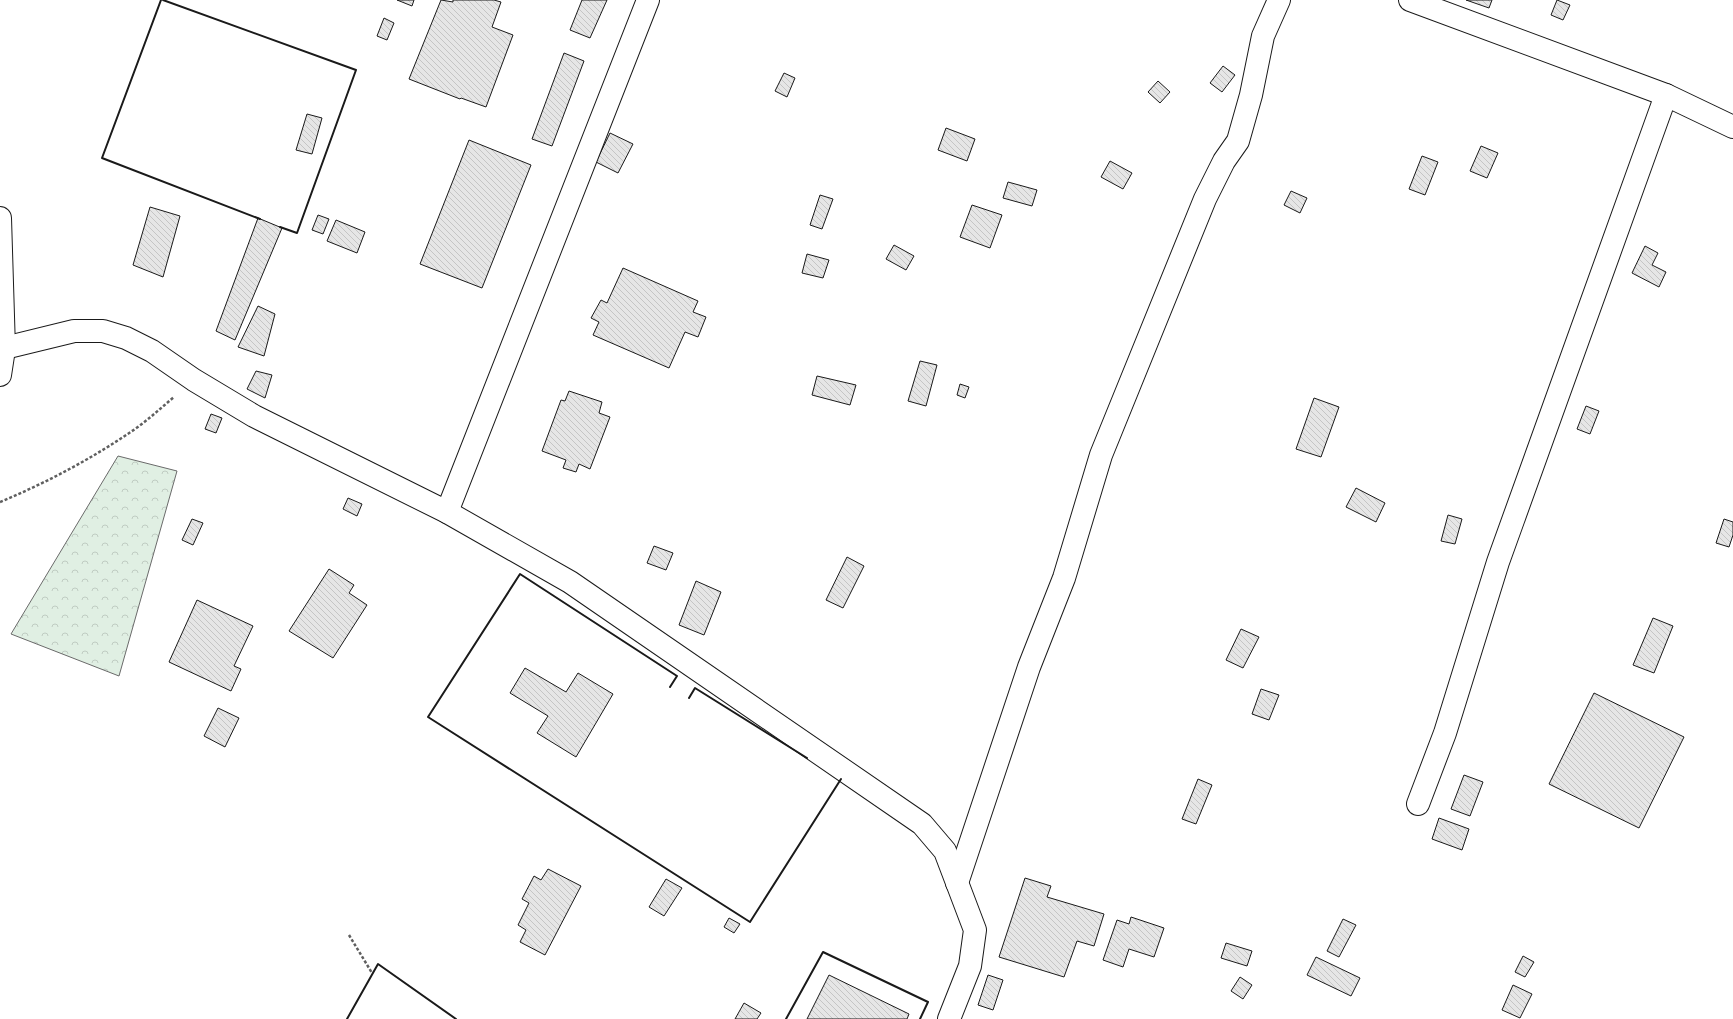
<svg xmlns="http://www.w3.org/2000/svg" width="1733" height="1019" font-family="'PT Sans Narrow',sans-serif">
<defs>
<pattern id="park-crowns" width="20" height="18" patternUnits="userSpaceOnUse"><rect width="20" height="18" fill="#e0efe3"/><path d="M2 6a3 3 0 1 1 6 0M12 15a3 3 0 1 1 6 0" fill="none" stroke="#c0ccc2"/></pattern>
<pattern id="building-back-hatch" width="6" height="6" patternUnits="userSpaceOnUse"><rect width="6" height="6" fill="#e6e6e6"/><path d="M-1 5l2 2M0 0l6 6M5-1l2 2" fill="none" stroke="#c5c5c5"/></pattern>
</defs>
<rect width="100%" height="100%" fill="#fff"/>
<path fill="url(#park-crowns)" stroke="#6a6a6a" d="M118 456 177 471 119 676 11 634Z"/>
<g fill="url(#building-back-hatch)" stroke="#1a1a1a">
<path d="M397 0H414L412 6Z"/>
<path d="M441 0 453 2V0H494L501 2 492 27 513 35 486 107 461 98 460 99 409 79Z"/>
<path d="M582 0H607L590 38 570 30Z"/>
<path d="M1466 0H1492L1489 8Z"/>
<path d="M1557 0 1570 5 1563 20 1551 15Z"/>
<path d="M384 18 394 23 387 40 377 36Z"/>
<path d="M564 53 584 61 552 146 532 139Z"/>
<path d="M1223 66 1235 75 1222 92 1210 83Z"/>
<path d="M784 73 795 78 787 97 775 91Z"/>
<path d="M1158 81 1170 92 1160 103 1148 92Z"/>
<path d="M307 114 322 118 312 154 296 150Z"/>
<path d="M946 128 975 139 967 161 938 150Z"/>
<path d="M610 133 633 144 618 173 596 162Z"/>
<path d="M469 140 531 165 482 288 420 264Z"/>
<path d="M1481 146 1498 153 1487 178 1470 171Z"/>
<path d="M1422 156 1438 162 1425 195 1409 189Z"/>
<path d="M1110 161 1132 173 1123 189 1101 177Z"/>
<path d="M1008 182 1037 190 1032 206 1003 198Z"/>
<path d="M1291 191 1307 198 1300 213 1284 205Z"/>
<path d="M820 195 833 199 822 229 810 225Z"/>
<path d="M972 205 1002 215 990 248 960 237Z"/>
<path d="M150 207 180 216 163 277 133 265Z"/>
<path d="M318 215 329 219 323 234 312 230Z"/>
<path d="M258 218 282 228 235 340 216 331Z"/>
<path d="M336 220 365 232 357 253 327 241Z"/>
<path d="M894 245 914 256 906 270 886 259Z"/>
<path d="M1645 246 1658 253 1652 265 1666 272 1659 287 1632 273Z"/>
<path d="M807 254 829 260 823 278 802 273Z"/>
<path d="M623 268 698 301 693 312 706 317 698 337 685 332 669 368 593 335 599 322 591 318 601 300 607 303Z"/>
<path d="M258 306 275 314 264 356 238 347Z"/>
<path d="M920 361 937 365 926 406 908 401Z"/>
<path d="M256 371 272 375 265 398 247 389Z"/>
<path d="M817 376 856 385 850 405 812 395Z"/>
<path d="M960 384 969 387 965 398 957 395Z"/>
<path d="M569 391 602 402 599 413 610 417 590 469 579 464 576 472 563 468 566 460 542 451 561 400 565 401Z"/>
<path d="M1314 398 1339 407 1321 457 1296 449Z"/>
<path d="M1586 406 1599 411 1590 434 1577 429Z"/>
<path d="M211 414 222 418 216 433 205 429Z"/>
<path d="M1356 488 1385 503 1376 522 1346 507Z"/>
<path d="M348 498 362 504 357 516 343 509Z"/>
<path d="M1448 515 1462 519 1455 544 1441 541Z"/>
<path d="M192 519 203 523 193 545 182 540Z"/>
<path d="M1724 519 1733 522V535L1729 547 1716 543Z"/>
<path d="M654 546 673 553 666 570 647 563Z"/>
<path d="M847 557 864 566 843 608 826 600Z"/>
<path d="M329 569 354 585 349 593 367 605 333 658 289 631Z"/>
<path d="M696 581 721 592 704 635 679 625Z"/>
<path d="M197 600 253 626 234 666 241 669 231 691 169 662Z"/>
<path d="M1653 618 1673 626 1654 673 1633 665Z"/>
<path d="M1241 629 1259 637 1243 668 1226 660Z"/>
<path d="M525 668 566 692 578 673 613 694 576 757 537 733 548 716 510 693Z"/>
<path d="M1261 689 1279 695 1269 720 1252 714Z"/>
<path d="M1594 693 1684 737 1639 828 1549 784Z"/>
<path d="M218 708 239 718 225 747 204 736Z"/>
<path d="M1464 775 1483 782 1470 816 1451 809Z"/>
<path d="M1198 779 1212 785 1196 824 1182 819Z"/>
<path d="M1439 818 1469 829 1462 850 1432 839Z"/>
<path d="M548 869 581 886 545 955 520 942 526 930 518 925 529 903 522 899 534 876 541 880Z"/>
<path d="M1025 878 1051 886 1047 897 1104 914 1094 946 1077 941 1064 977 999 957Z"/>
<path d="M666 879 682 888 664 916 649 907Z"/>
<path d="M1131 917 1164 928 1154 957 1129 949 1123 967 1103 960 1117 920 1129 924Z"/>
<path d="M729 918 740 924 734 933 724 927Z"/>
<path d="M1343 919 1356 925 1339 957 1327 951Z"/>
<path d="M1226 943 1252 951 1247 966 1221 958Z"/>
<path d="M1523 956 1534 962 1525 977 1515 972Z"/>
<path d="M1316 957 1360 978 1351 996 1307 975Z"/>
<path d="M829 975 909 1014 907 1019H807Z"/>
<path d="M988 975 1003 980 993 1010 978 1005Z"/>
<path d="M1240 977 1252 985 1243 999 1231 991Z"/>
<path d="M1513 985 1532 994 1520 1018 1502 1010Z"/>
<path d="M744 1003 761 1013 757 1019H735Z"/>
</g>
<g fill="none" stroke-linecap="round" stroke-linejoin="round">
<g stroke="#1a1a1a" stroke-width="24">
<g id="street">
<path d="M1410 0 1666 95 1733 127"/>
<path d="M0 218 4 349 0 375"/>
<path d="M0 349 74 331H103L126 338 152 351 194 380 254 416 447 512 570 582 922 824 945 851 975 930 970 966 949 1019"/>
<path d="M447 512 648 0"/>
<path d="M1418 804 1445 733 1498 562 1666 95"/>
<path d="M957 883 1029 667 1064 578 1101 455 1205 199 1224 161 1238 141 1251 95 1263 36 1279 0"/>
</g>
</g>
<g stroke="#5f5f5f" stroke-width="2.5" stroke-dasharray="3 2" stroke-linecap="butt">
<path d="M0 502C48 482 93 458 135 429 149 419 161 408 174 397"/>
<path d="M349 935 372 973"/>
</g>
<use href="#street" stroke="#fff" stroke-width="22"/>
<g stroke="#1a1a1a" stroke-width="2">
<path d="M161 0 102 158 260 219"/>
<path d="M163 0 356 70 297 233 280 227"/>
<path d="M670 687 677 676 520 574 428 717 750 922 841 779"/>
<path d="M689 698 695 688 807 758"/>
<path d="M347 1019 378 964 456 1019"/>
<path d="M786 1019 823 952 928 1002 920 1019"/>
</g>
</g>
</svg>
